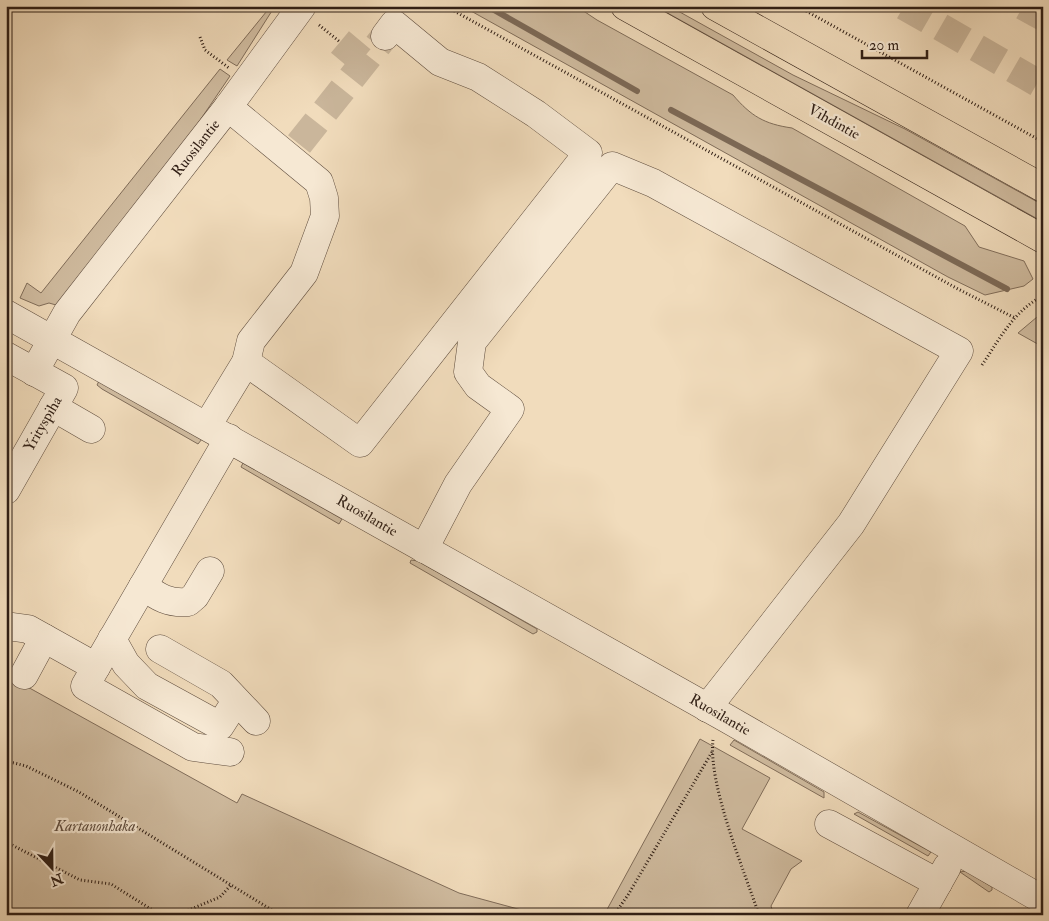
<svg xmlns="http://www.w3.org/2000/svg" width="1049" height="921" font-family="'IM FELL Double Pica',serif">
<rect width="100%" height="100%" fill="#f1dcbc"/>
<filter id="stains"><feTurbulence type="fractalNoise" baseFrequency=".004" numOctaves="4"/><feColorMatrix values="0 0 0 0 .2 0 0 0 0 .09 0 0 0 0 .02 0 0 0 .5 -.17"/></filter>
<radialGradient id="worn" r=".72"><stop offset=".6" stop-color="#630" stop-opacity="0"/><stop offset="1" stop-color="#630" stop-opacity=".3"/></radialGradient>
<g fill="#d0bca0" stroke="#806d5a">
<path d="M271 6H275L237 66 227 60Z"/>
<path d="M462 6H576L597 20 733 95C751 116 764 124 792 128L965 226 979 247 1024 261 1033 279 1024 286 985 295 948 277Z"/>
<path d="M655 6H669L793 75 905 129 1043 205V222Z"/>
<path d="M220 69 230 76 190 135 56 305 49 303 39 306 20 298 27 283 41 293Z"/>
<path d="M1037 317H1043V347L1018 333Z"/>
<path d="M99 381 202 439 198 444 102 389 97 385Z"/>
<path d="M243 463 342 519 339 524 241 467Z"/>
<path d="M411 560 418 561 537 629V632L533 634 417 567 410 563Z"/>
<path d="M6 675 237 803 242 794 459 893 540 915H6Z"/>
<path d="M700 739 770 778 742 829 802 861 791 869 771 906 774 915H604Z"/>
<path d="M734 740 824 792V798L730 745Z"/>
<path d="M858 812 931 852 928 856 854 814Z"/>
<path d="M966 871 992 887V890L989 892 960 872Z"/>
</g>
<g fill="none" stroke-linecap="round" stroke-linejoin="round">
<g stroke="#7c6957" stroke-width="6">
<path d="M487 6 637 91"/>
<path d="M671 110 1007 289"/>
</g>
<g stroke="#cab69b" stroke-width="28" stroke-dasharray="28 14" stroke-linecap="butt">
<path d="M904 6 1043 86"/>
<path d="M1023 6 1043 17"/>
<path d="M340 42 364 62"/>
<path d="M299 144 385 36"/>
</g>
<g stroke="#604e3f" stroke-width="29">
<g id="minor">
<path d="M6 314 726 718 1043 900"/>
<path d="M6 356 64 388 6 490"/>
<path d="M246 362 360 443 588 153 536 114 478 77 440 62 394 24 385 36"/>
<path d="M34 372 67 313 228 107 302 6"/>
<path d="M53 407 91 429"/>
<path d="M207 426 246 362 251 341 304 273 325 216 324 198 319 182 228 107"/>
<path d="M229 438 85 686 193 747 230 752"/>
<path d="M424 549 458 484 510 409 478 386 468 372 472 342 612 166 653 183 959 351 851 524 707 708"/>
<path d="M143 586C158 597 169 604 188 602L195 596 210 571"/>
<path d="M6 626 28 629 96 667"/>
<path d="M112 639 126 664 147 686 220 726 236 701"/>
<path d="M160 649 221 684 256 721"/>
<path d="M24 675 44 638"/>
<path d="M829 824 938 883"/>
<path d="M920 915 947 867"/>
</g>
</g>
<g stroke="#2f1e15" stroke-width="29">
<g id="major">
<path d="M625 6 1043 239"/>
<path d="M715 6 1043 188"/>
</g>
</g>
<g stroke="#2f1e15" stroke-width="3" stroke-dasharray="1 2.5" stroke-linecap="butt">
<path d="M445 6 958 289 1015 318"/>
<path d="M797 6 1043 142"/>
<path d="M319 25 340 42"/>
<path d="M200 37 205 50 229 68"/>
<path d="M982 365C999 340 1014 310 1043 296"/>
<path d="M713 740C708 785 744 870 759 915"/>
<path d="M6 761 26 766 79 792 280 915"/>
<path d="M6 842 80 880 111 884 154 911 184 912 220 897 231 885"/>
<path d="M614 915 628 895 712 752"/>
</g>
<use href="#minor" stroke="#f6e8d3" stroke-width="28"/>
<use href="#major" stroke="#f1dcbc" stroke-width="28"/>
</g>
<g text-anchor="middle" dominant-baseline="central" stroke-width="4.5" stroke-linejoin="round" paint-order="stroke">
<g font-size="15" fill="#2f1e15" stroke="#f6e8d3">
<text transform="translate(834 122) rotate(29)">Vihdintie</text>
<text transform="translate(196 148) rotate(-52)">Ruosilantie</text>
<text transform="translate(43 424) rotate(-60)">Yrityspiha</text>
<text transform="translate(367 516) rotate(30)">Ruosilantie</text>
<text transform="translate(720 715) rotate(30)">Ruosilantie</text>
</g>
<g font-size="15" font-style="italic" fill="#5f4d3f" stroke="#f6e8d3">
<text x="95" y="826">Kartanonhaka</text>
</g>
</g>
<rect width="1049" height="921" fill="none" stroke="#f1dcbc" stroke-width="25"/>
<rect x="8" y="8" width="1034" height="906" fill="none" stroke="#2f1e15" stroke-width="2.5"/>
<rect x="12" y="12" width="1024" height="896" fill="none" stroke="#2f1e15"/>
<g transform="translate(52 868) rotate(158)" stroke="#f6e8d3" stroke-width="4" paint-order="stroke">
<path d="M0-4L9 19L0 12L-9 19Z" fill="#2f1e15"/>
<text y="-8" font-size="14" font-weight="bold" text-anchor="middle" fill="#2f1e15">N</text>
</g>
<path d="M862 50v8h65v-8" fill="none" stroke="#2f1e15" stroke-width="2.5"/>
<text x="869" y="50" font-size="15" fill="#2f1e15" stroke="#f6e8d3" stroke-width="4" paint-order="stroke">20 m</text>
<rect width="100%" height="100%" filter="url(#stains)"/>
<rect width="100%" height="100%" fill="url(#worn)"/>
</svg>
